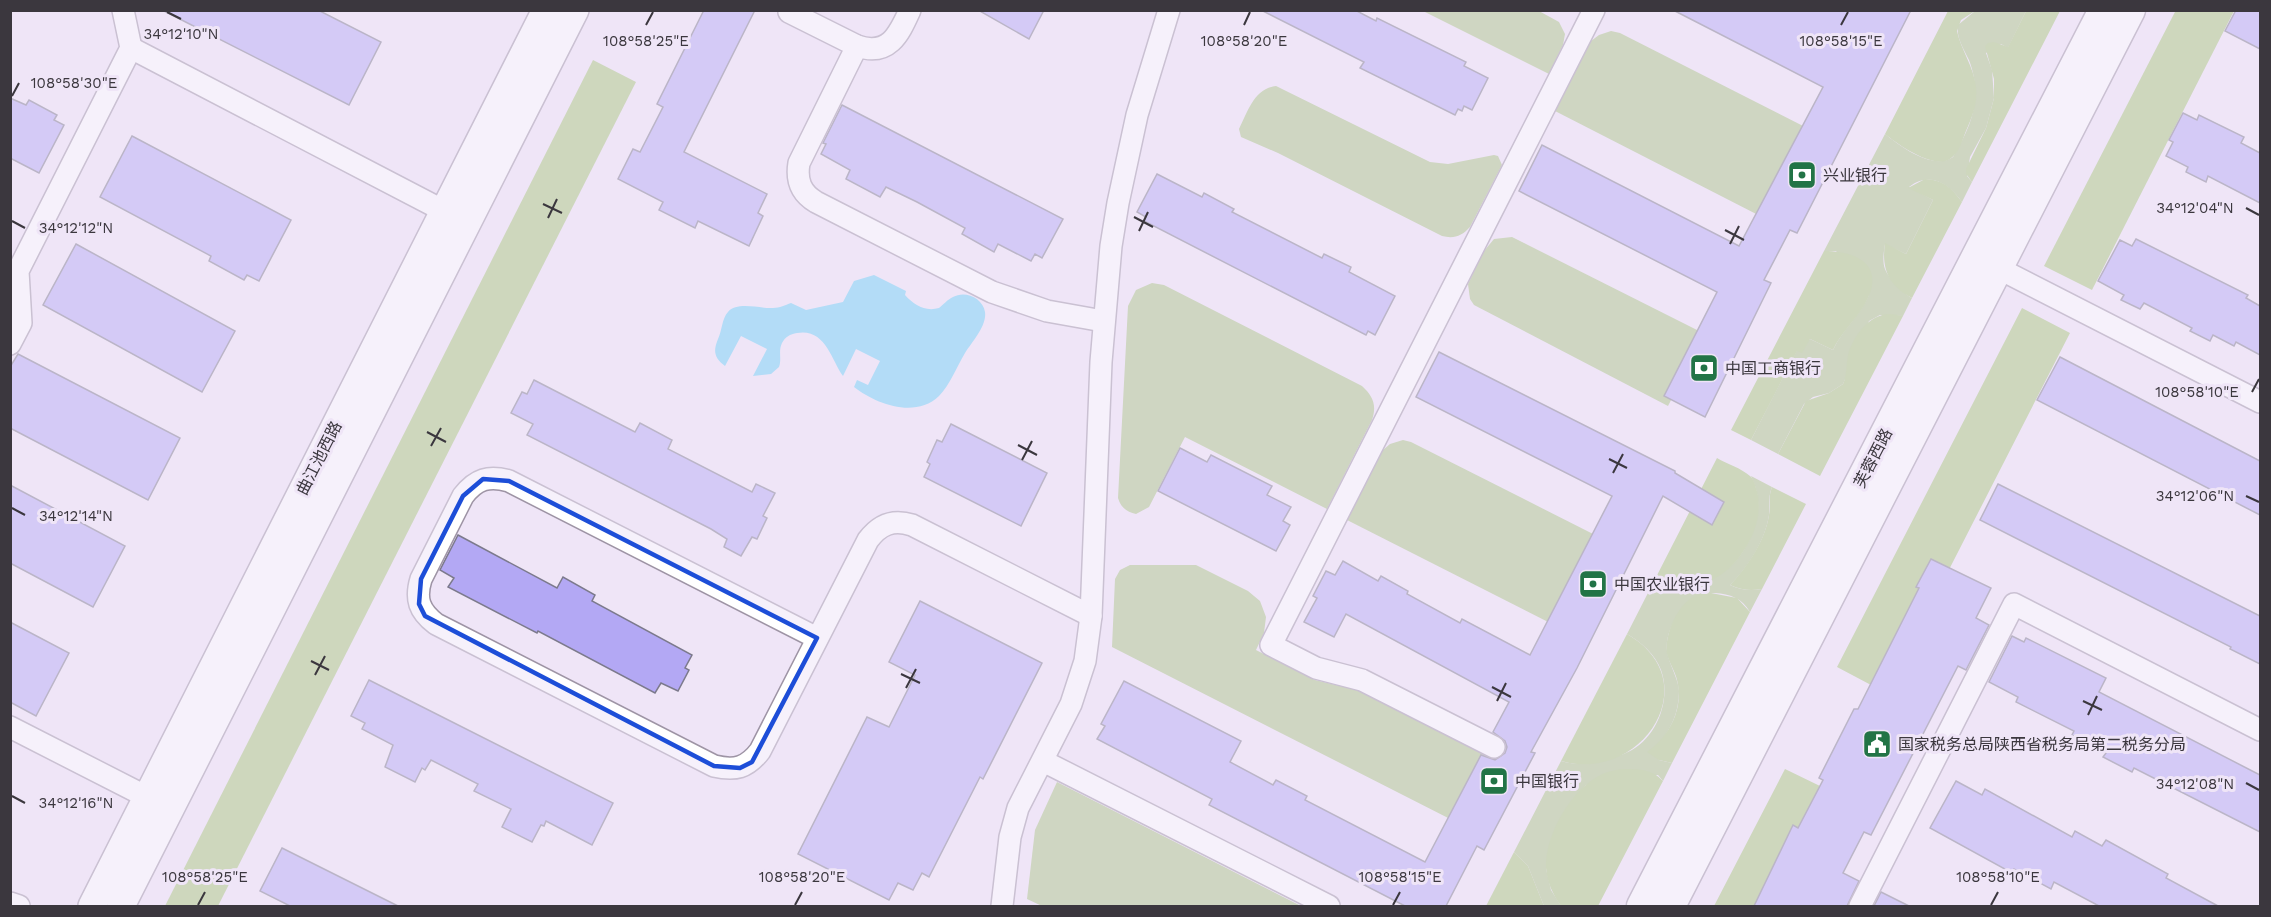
<svg xmlns="http://www.w3.org/2000/svg" width="2271" height="917" font-family="'Work Sans','Noto Sans SC',sans-serif">
<rect width="100%" height="100%" fill="#efe5f7"/>
<g fill="#a8c380">
<path d="M1423 11H1539L1559 22 1565 34 1563 45 1549 74Z"/>
<path d="M1975 11H2026L2008 48 2001 44 1986 53 1992 70 1994 98 1986 128 1970 157 1967 176 1972 182 1962 202C1948 183 1930 171 1909 187L1933 200 1906 254 1885 244C1884 251 1882 261 1885 269 1889 279 1903 293 1912 298L1903 316 1880 315 1869 321 1843 384 1829 393 1813 397 1804 404 1778 454 1751 440 1797 350 1810 339 1833 350C1842 330 1860 316 1869 295L1836 251H1824L1885 134C1900 146 1933 171 1953 157 1972 125 1983 97 1969 60 1964 49 1956 38 1958 25Z"/>
<path d="M1611 31 1620 33 1809 129 1764 218 1555 111 1591 41 1599 35Z"/>
<path d="M1276 86 1430 162 1448 164 1494 155 1498 156 1502 165 1470 227C1462 236 1454 239 1442 236L1278 153 1241 137 1239 129C1248 111 1254 89 1276 86Z"/>
<path d="M1512 237 1705 334 1668 406 1474 305 1470 299 1468 284 1484 251 1494 239Z"/>
<path d="M1152 283 1164 285 1362 386C1373 396 1377 405 1372 420L1327 509 1185 437 1149 507 1136 514C1127 512 1121 508 1118 498L1128 306 1136 290Z"/>
<path d="M1403 440 1411 442 1601 538 1556 626 1347 520 1383 450 1390 444Z"/>
<path d="M1751 476 1772 487C1768 496 1770 505 1769 515 1765 541 1748 567 1730 585 1740 590 1751 591 1762 589L1750 612C1742 598 1730 594 1715 593 1689 591 1664 626 1667 651 1669 665 1678 677 1679 691 1679 712 1671 730 1657 746L1659 760 1672 763 1663 781 1658 775 1586 785 1570 803 1546 869 1551 890 1561 906H1544L1528 866 1514 852 1561 761C1579 766 1587 763 1606 759 1613 757 1621 756 1628 752 1656 739 1672 700 1661 670 1655 654 1641 642 1627 634L1651 587C1696 590 1734 579 1752 534 1760 513 1761 497 1751 476Z"/>
<path d="M1130 565H1196L1248 591 1260 601 1266 617 1264 633 1256 650 1315 680 1357 690 1489 757 1456 822 1112 647 1115 579 1120 570Z"/>
<path d="M1057 782 1301 906H1042L1027 899 1035 830Z"/>
</g>
<g fill="#a6c577">
<path d="M2176 10 2234 11 2092 290 2044 266Z"/>
<path d="M1948 11H1975L1961 20 1957 31C1961 50 1974 67 1976 87 1978 103 1972 117 1966 131 1962 141 1959 153 1950 159 1934 170 1897 144 1885 134Z"/>
<path d="M2026 11H2060L1972 182 1966 174V169L1986 128 1994 98V79L1985 46 1988 43 1994 42 2008 47Z"/>
<path d="M593 60 636 82 218 906H165Z"/>
<path d="M1925 179C1942 179 1952 188 1962 202L1912 298C1889 286 1881 269 1885 243L1906 254 1933 200 1908 188Z"/>
<path d="M1824 251C1859 251 1886 266 1865 304 1855 321 1841 333 1833 350L1810 339 1802 353 1797 351 1751 440 1731 430Z"/>
<path d="M2022 308 2070 333 1777 906H1714L1785 769 1820 786 1871 685 1837 667Z"/>
<path d="M1891 314 1903 316 1820 476 1778 454 1806 401 1829 393 1843 384C1847 375 1846 365 1848 355 1853 336 1870 313 1891 314Z"/>
<path d="M1717 458C1727 464 1741 468 1750 476 1753 478 1755 484 1756 488 1767 518 1745 560 1719 576 1698 588 1673 588 1651 587Z"/>
<path d="M1772 487 1806 504 1762 589C1750 591 1741 590 1730 585 1747 567 1765 541 1769 515 1771 505 1768 496 1772 487Z"/>
<path d="M1711 593 1737 598 1750 612 1672 763 1659 760 1647 752C1670 736 1684 708 1677 680 1675 671 1669 663 1667 654 1664 635 1677 606 1693 597 1699 594 1705 593 1711 593Z"/>
<path d="M1627 634C1709 681 1642 784 1561 761Z"/>
<path d="M1623 769C1639 769 1652 769 1663 781L1598 906H1561C1553 895 1547 882 1546 868 1545 836 1569 793 1597 777 1605 772 1614 770 1623 769Z"/>
<path d="M1514 852 1528 866 1544 906H1486Z"/>
</g>
<path fill="#6bd0f6" d="M874 275 906 291 905 295C914 305 925 312 939 308 943 305 948 299 953 297 965 290 983 298 985 312 987 326 972 342 965 353 957 366 950 385 939 396 915 419 876 404 854 387L857 380 868 385 880 361 856 349 843 376C831 359 825 328 797 333 790 334 785 337 782 343 778 351 782 359 779 367L771 374 753 376 767 349 741 336 725 366C714 358 713 351 718 339 722 331 722 318 728 312 737 301 761 309 773 308 780 308 785 305 791 303L806 310 843 302 854 281Z"/>
<g fill="#b3a8f4" stroke="#7c7a8c" stroke-width="1.5">
<path d="M162 10H318L381 42 349 105Z"/>
<path d="M704 10H755L684 152 767 194 758 213 763 216 749 246 698 221 695 228 659 210 663 202 618 179 633 149 640 152 663 107 657 104Z"/>
<path d="M978 10H1044L1029 39Z"/>
<path d="M1261 10H1355L1376 21 1377 18 1466 62 1464 66 1488 78 1472 110 1464 106 1462 111 1458 109 1455 115 1360 68 1364 62Z"/>
<path d="M1673 10H1911L1797 233 1790 230 1764 280 1771 283 1705 417 1664 396 1717 292 1519 191 1542 145 1739 246 1823 87Z"/>
<path d="M2236 10H2260V49L2225 31Z"/>
<path d="M10 98 26 105 29 100 57 115 54 120 64 125 39 173 10 158Z"/>
<path d="M842 105 1063 219 1042 258 1035 254 1031 261 998 244 994 252 962 234 965 228 917 202 886 187 880 197 846 179 850 170 821 154 826 144 823 143Z"/>
<path d="M2183 113 2197 120 2199 115 2244 137 2241 143 2260 153V203L2208 176 2206 182 2186 172 2188 167 2166 156 2173 142 2169 140Z"/>
<path d="M132 136 291 220 259 281 247 275 244 280 209 261 211 256 100 197Z"/>
<path d="M1157 174 1202 197 1204 193 1234 209 1232 212 1322 258 1324 254 1351 267 1349 272 1395 296 1375 335 1368 331 1366 335 1144 221 1146 217 1137 212Z"/>
<path d="M2136 239 2248 295 2246 298 2260 306V355L2236 342 2234 346 2213 335 2210 341 2190 331 2192 328 2144 303 2140 309 2121 300 2124 295 2098 281 2120 240 2132 246Z"/>
<path d="M76 244 235 331 202 392 43 305Z"/>
<path d="M1439 352 1675 471V473L1724 502 1712 525 1663 496 1577 668 1531 752 1535 753 1484 850 1477 846 1446 906H1405L1209 805 1212 799 1097 739 1105 726 1101 724 1124 681 1241 741 1230 762 1273 785 1276 780 1307 796 1305 800 1425 862 1481 755 1495 760 1505 753 1507 747 1505 741 1493 732 1509 702 1346 614 1334 637 1304 622 1317 598 1313 596 1326 571 1335 575 1343 561 1378 581 1381 576 1408 591 1407 594 1460 623 1462 619 1530 655 1612 496 1416 397Z"/>
<path d="M18 354 180 438 148 500 10 428V367Z"/>
<path d="M2060 357 2260 461V515L2037 400Z"/>
<path d="M534 380 635 432 640 423 672 440 668 449 752 492 756 484 775 493 763 516 767 518 757 539 752 537 741 556 724 547 727 539 711 529 527 435 533 424 511 413 522 392 527 394Z"/>
<path d="M951 424 1047 473 1021 526 924 477 930 464 927 462 937 440 942 442Z"/>
<path d="M1180 448 1207 462 1211 455 1272 486 1267 495 1291 507 1283 521 1290 525 1276 551 1158 491Z"/>
<path d="M1998 484 2260 616V664L2230 649 2231 647 1980 520Z"/>
<path d="M10 485 125 546 93 607 10 563Z"/>
<path d="M458 535 557 588 563 577 595 595 592 601 692 655 685 668 689 670 678 691 661 683 655 693 538 631 537 633 448 587 454 578 440 570Z"/>
<path d="M1931 559 1991 588 1976 618 1989 625 1966 670 1958 666 1871 835 1864 832 1843 873 1859 881 1847 906H1754L1793 825 1798 828 1823 780 1819 778 1854 709H1858L1919 588 1916 587Z"/>
<path d="M920 601 1042 663 983 779 980 777 929 877 922 873 913 890 898 883 889 900 798 854 867 717 889 727 915 675 889 662Z"/>
<path d="M10 622 69 653 36 716 10 702Z"/>
<path d="M2012 636 2024 642 2026 638 2106 678 2099 692 2260 775V832L2134 768 2132 772 2103 757 2106 753 2072 735 2074 731 2016 702 2018 697 1989 682Z"/>
<path d="M369 680 613 803 592 845 546 821 544 826 541 825 532 842 502 827 511 809 474 791 478 784 431 760 425 770 422 768 415 782 385 767 393 745 362 729 365 723 351 716Z"/>
<path d="M1956 781 1982 795 1985 789 2072 837 2075 831 2102 846 2106 840 2168 874 2166 878 2218 906H2099L2054 882 2051 889 2014 869 2012 873 1930 828Z"/>
<path d="M282 848 398 906H290L260 891Z"/>
<path d="M1881 892 1909 906H1874Z"/>
</g>
<g fill="none" stroke-linecap="round" stroke-linejoin="round">
<g stroke="#9e94a5" stroke-width="24">
<g id="minor">
<path d="M789 12 857 46C889 57 899 34 910 10"/>
<path d="M857 46 799 163C796 181 801 193 816 202L992 292 1047 311 1103 321"/>
<path d="M131 48 444 211"/>
<path d="M1986 262 2260 402"/>
<path d="M10 344 21 323 18 271 131 48 123 10"/>
<path d="M817 638 509 481C489 475 476 479 463 496L421 579C415 599 419 611 436 624L714 766C735 771 747 768 760 751L868 540C880 524 893 519 912 525L1091 616"/>
<path d="M10 727 147 797"/>
<path d="M1494 747 1362 680 1316 668 1271 645 1594 10"/>
<path d="M1043 761 1329 906"/>
<path d="M10 903 19 906"/>
<path d="M1002 906 1010 837 1018 808 1071 704 1085 661 1091 616 1101 362 1111 246 1118 203 1137 115 1169 10"/>
<path d="M1860 906 2014 604 2260 730"/>
</g>
</g>
<g stroke="#9e94a5" stroke-width="30">
<g id="tertiary">
<path d="M92 906 546 10"/>
<path d="M121 906 575 10"/>
</g>
</g>
<g stroke="#9e94a5" stroke-width="33">
<g id="secondary">
<path d="M1642 906 2104 10"/>
<path d="M1670 906 2130 10"/>
</g>
</g>
<use href="#minor" stroke="#fff" stroke-width="21"/>
<use href="#tertiary" stroke="#fff" stroke-width="27"/>
<use href="#secondary" stroke="#fff" stroke-width="30"/>
</g>
<path d="M0 0H2271V917H0ZM483 479 509 481 817 638 752 762 740 768 714 766 425 616 419 604 421 579 463 496Z" fill="#efe5f7" fill-opacity=".55" fill-rule="evenodd"/>
<path fill="none" stroke="#1d4ed8" stroke-width="4.5" stroke-linejoin="round" d="M483 479 509 481 817 638 752 762 740 768 714 766 425 616 419 604 421 579 463 496Z"/>
<path fill="none" stroke="#3b373e" stroke-width="2" d="M167 12 181 19M646 25 653 12M1244 25 1250 12M1841 25 1848 12M12 96 19 83M543 204 562 213M2246 208 2259 215M1134 217 1153 227M548 218 557 199M12 221 25 228M1725 230 1744 240M1139 231 1148 212M1730 244 1739 226M2252 392 2259 379M427 432 446 442M1018 445 1037 455M431 446 441 428M1609 459 1627 468M1022 460 1032 441M1613 473 1623 454M2246 496 2259 502M12 508 25 515M311 661 329 670M901 674 920 683M315 675 325 656M1492 687 1511 697M906 688 916 669M1497 701 1506 683M2083 701 2102 710M2088 715 2097 696M2246 783 2259 790M12 796 25 803M198 905 205 892M795 905 802 892M1393 905 1400 892M1991 905 1998 892"/>
<defs>
<g id="bank-square" transform="scale(1.5)"><rect x="-9" y="-9" width="18" height="18" rx="4" fill="#227446" stroke="#efe5f7"/><path d="M-6-4H6V4H-6ZM0-2.3a2.3 2.3 0 1 0 0 4.6a2.3 2.3 0 1 0 0-4.6Z" fill="#fff"/></g>
<g id="civic-square" transform="scale(1.5)"><rect x="-9" y="-9" width="18" height="18" rx="4" fill="#227446" stroke="#efe5f7"/><path d="M-.6-6.5H3V-4.5H.6V-3L4-1V1h2V6H-6V1h2V-1L-.6-3ZM-1.2 2.5V6h2.4V2.5Z" fill="#fff"/></g>
</defs>
<g fill-rule="evenodd">
<use href="#bank-square" x="1802" y="175"/>
<use href="#bank-square" x="1704" y="368"/>
<use href="#bank-square" x="1593" y="584"/>
<use href="#civic-square" x="1877" y="744"/>
<use href="#bank-square" x="1494" y="781"/>
</g>
<g text-anchor="middle" dominant-baseline="central" stroke-width="6" stroke-linejoin="round" paint-order="stroke">
<g font-size="16" fill="#3b373e" stroke="#efe5f7" text-anchor="start">
<text x="1823" y="175">兴业银行</text>
<text x="1725" y="368">中国工商银行</text>
<text x="1614" y="584">中国农业银行</text>
<text x="1898" y="744">国家税务总局陕西省税务局第二税务分局</text>
<text x="1515" y="781">中国银行</text>
</g>
<g font-size="16" fill="#3b373e" stroke="#efe5f7">
<text transform="translate(319 458) rotate(-63)">曲江池西路</text>
<text transform="translate(1873 458) rotate(-63)">芙蓉西路</text>
</g>
</g>
<g font-size="15" text-anchor="middle" fill="#3b373e" stroke="#efe5f7" stroke-width="6" stroke-linejoin="round" paint-order="stroke">
<text x="181" y="39">34°12'10"N</text>
<text x="646" y="46">108°58'25"E</text>
<text x="1244" y="46">108°58'20"E</text>
<text x="1841" y="46">108°58'15"E</text>
<text x="74" y="88">108°58'30"E</text>
<text x="2195" y="213">34°12'04"N</text>
<text x="76" y="233">34°12'12"N</text>
<text x="2197" y="397">108°58'10"E</text>
<text x="2195" y="501">34°12'06"N</text>
<text x="76" y="521">34°12'14"N</text>
<text x="2195" y="789">34°12'08"N</text>
<text x="76" y="808">34°12'16"N</text>
<text x="205" y="882">108°58'25"E</text>
<text x="802" y="882">108°58'20"E</text>
<text x="1400" y="882">108°58'15"E</text>
<text x="1998" y="882">108°58'10"E</text>
</g>
<rect width="2271" height="917" fill="none" stroke="#3b373e" stroke-width="24"/>
</svg>
